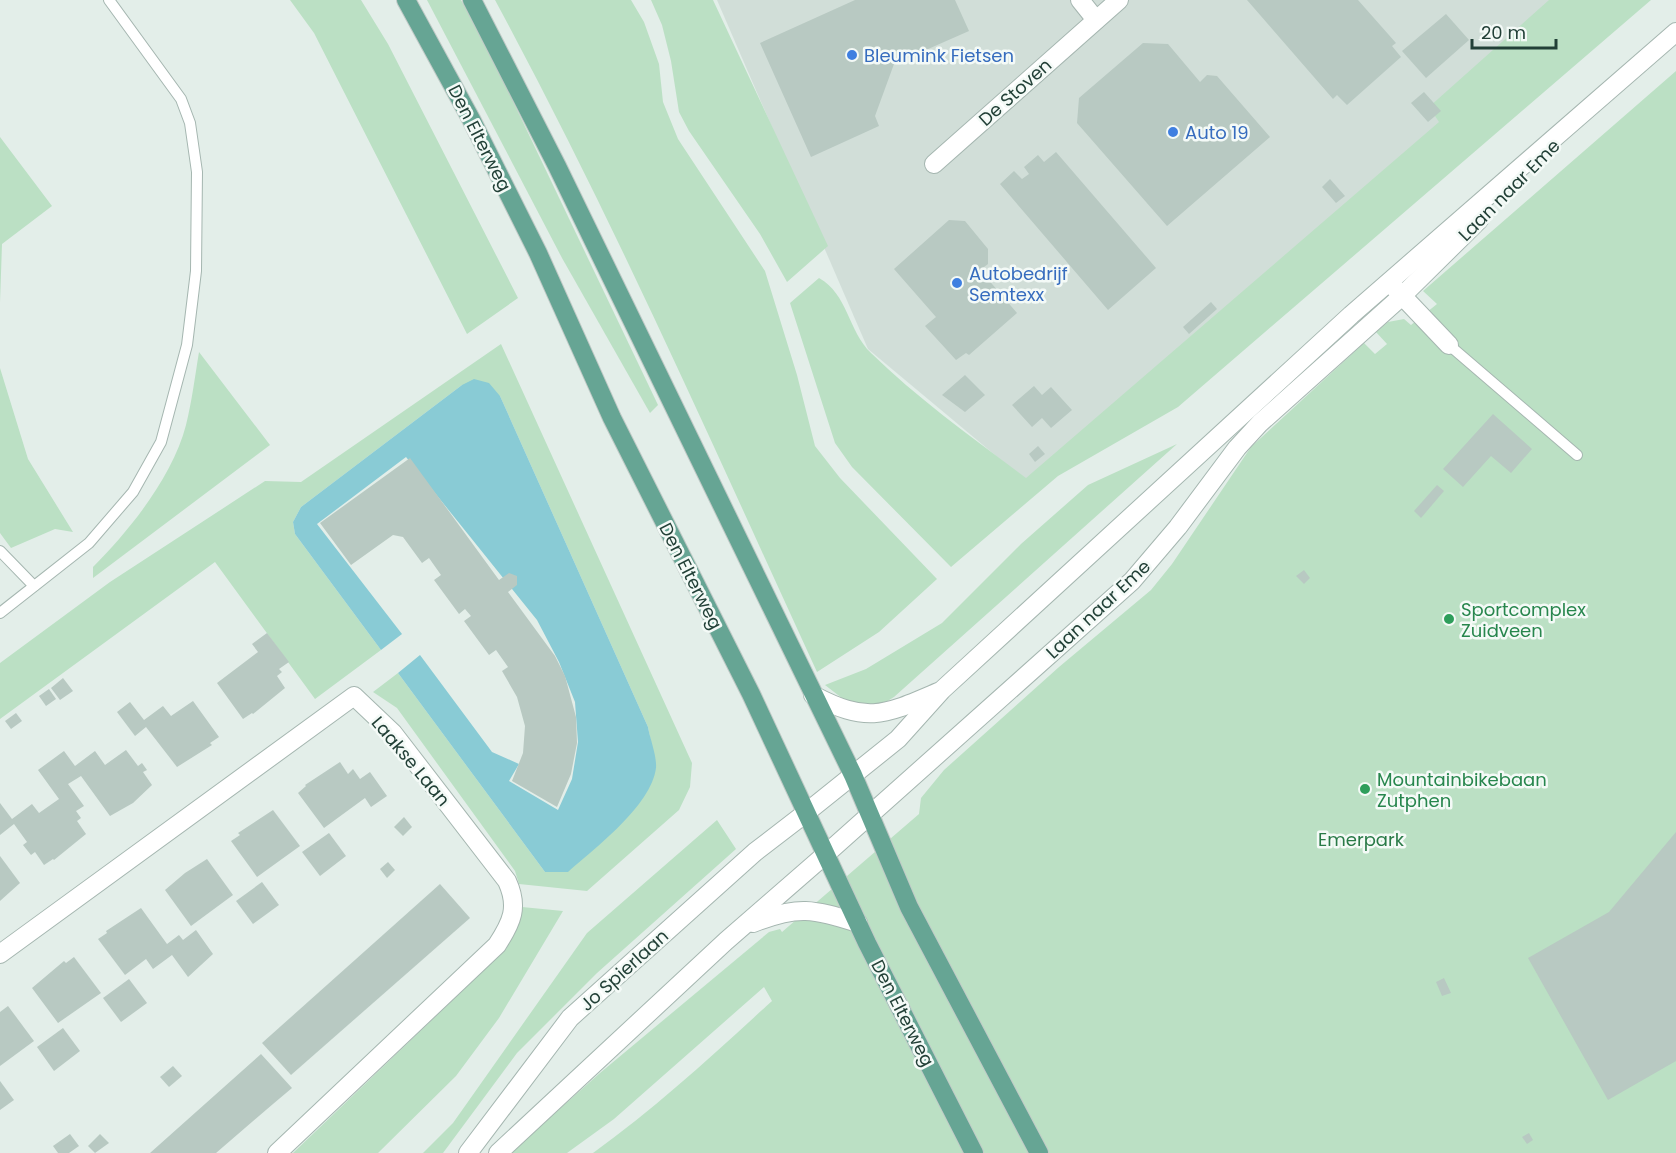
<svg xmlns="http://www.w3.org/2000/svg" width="1676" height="1153" font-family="Poppins,sans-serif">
<rect width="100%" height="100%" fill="#e3eee9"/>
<path fill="#d1ded8" d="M717 0H1587L1025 480 868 349Z"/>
<g fill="#bbe0c4">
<path d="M290 0H361L388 44 518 298 467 334 314 33Z"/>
<path d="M427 0H461L467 11 510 95 658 405 650 413 562 258Z"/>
<path d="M495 0H631L644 22 659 64 663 102 678 139 765 271 797 375 815 446 840 478 937 579 879 632 817 672C713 446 613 218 495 0Z"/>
<path d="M651 0H713L828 246 787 282 760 234 689 131 679 112 671 61 662 25Z"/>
<path d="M1549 0H1651L1178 407 1058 476 951 567 852 467 835 443 790 303 819 278C848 294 848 331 871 353 918 399 973 438 1026 478L1439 122 1429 107Z"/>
<path d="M1676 71V1153H593C657 1107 714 1054 772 1001L764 987 614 1119 567 1153H510L600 1073 769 932 780 929 782 932 919 814 921 798 944 770 1059 667 1151 590 1172 564 1251 447 1364 343 1375 354 1387 344 1376 332 1388 322 1404 319 1411 325 1437 304 1423 291Z"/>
<path d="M0 137 52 206 2 244 0 303Z"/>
<path d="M501 344 692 763 690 787 679 810 587 891 519 884 515 871 397 708 373 692 398 673 545 872 656 768 648 727 500 396 462 385 301 507 293 522 295 534 381 650 315 699 215 562 0 719V663L110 582 265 481 301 482Z"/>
<path d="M199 352 270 445 93 578V567C130 530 173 476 186 425 192 401 195 376 199 352Z"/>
<path d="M0 368 28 459 73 532 55 529 11 548 0 533Z"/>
<path d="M1177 444 894 697 878 707 847 702 825 685 866 669 942 623 1021 544 1088 485Z"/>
<path d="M717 820 736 849 597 973 517 1053 443 1153H423L453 1123 587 933Z"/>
<path d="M522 907 563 911 499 1018 456 1076 378 1153H293L506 949 519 924Z"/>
</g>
<path fill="#89cbd5" d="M474 379 489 383 500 396 648 727C650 739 657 756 656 768 651 806 595 848 568 872H545L398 673 420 655 492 752 519 764 509 781 558 810 572 779 578 742 575 702 559 662 537 620 406 457 317 524 402 634 381 650 295 534 293 522 301 507 462 385Z"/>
<g fill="#b8c9c2">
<path d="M855 0H955L969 31 894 64 875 116 879 126 811 157 760 43Z"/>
<path d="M1247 0H1358L1396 43 1392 46 1401 57 1347 105 1337 95 1333 99Z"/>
<path d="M1446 14 1469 40 1426 78 1402 51Z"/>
<path d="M1143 43 1168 44 1200 82 1207 75 1217 76 1270 137 1167 226 1077 123 1079 98Z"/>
<path d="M1424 92 1441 111 1428 122 1411 103Z"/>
<path d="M1056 152 1156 268 1108 310 1000 184 1014 171 1022 179 1029 174 1024 167 1038 155 1044 162Z"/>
<path d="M1330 179 1345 196 1336 203 1322 187Z"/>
<path d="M949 220 965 221 988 249V264L980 270 1017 313 969 355 966 353 956 360 925 326 936 317 894 269Z"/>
<path d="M1211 302 1217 309 1189 334 1183 327Z"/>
<path d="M965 375 985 395 965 412 942 395Z"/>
<path d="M1034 386 1042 395 1051 387 1072 410 1051 428 1042 418 1032 427 1012 405Z"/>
<path d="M1493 414 1532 449 1511 473 1491 456 1463 487 1443 469Z"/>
<path d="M1038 446 1045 454 1035 462 1029 454Z"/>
<path d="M410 458 499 580 509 573 517 576V585L508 592 555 656 565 676 576 717 577 743 571 774 557 807 512 781 523 753 525 726 517 697 502 671 508 667 496 650 489 655 464 621 471 616 465 609 459 614 434 580 441 575 429 558 422 563 403 537 393 535 351 565 320 523Z"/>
<path d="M1437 485 1444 491 1421 518 1414 511Z"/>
<path d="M1304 570 1310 578 1304 584 1296 576Z"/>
<path d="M267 633 289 662 279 669 282 672 277 676 285 688 253 714 252 713 243 719 217 683 258 652 252 644Z"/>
<path d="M63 678 73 691 60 700 51 688Z"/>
<path d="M49 689 56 699 46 706 39 696Z"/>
<path d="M193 701 219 737 210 743 212 745 177 767 146 727 135 736 117 712 130 702 144 720 163 706 171 716Z"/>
<path d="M16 713 22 721 11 729 5 721Z"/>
<path d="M126 750 138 766 142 763 147 770 143 772 152 785 133 803 110 816 81 776 68 784 84 806 76 811 81 818 77 821 86 834 54 860 53 859 44 865 35 852 31 855 23 845 27 842 14 824 0 835V803L12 819 32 804 39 813 59 799 38 770 64 751 75 766 95 751 105 765Z"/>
<path d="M340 762 348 774 353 769 360 779 370 772 387 796 371 807 365 798 324 828 298 793 306 786 305 785Z"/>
<path d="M273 810 300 846 257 877 231 841 240 835 238 833Z"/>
<path d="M404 817 412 827 403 836 394 827Z"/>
<path d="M1676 832V1061L1608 1100 1528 958 1609 912Z"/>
<path d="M329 833 346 856 320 876 302 852Z"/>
<path d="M0 856 20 883 0 901Z"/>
<path d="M207 859 233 895 191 926 165 890 185 873Z"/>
<path d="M388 862 395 870 387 878 380 869Z"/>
<path d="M262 882 279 905 253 924 236 901Z"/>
<path d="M440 884 470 918 291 1075 262 1043Z"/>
<path d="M141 908 167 944 179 935 183 940 196 930 213 954 188 977 172 955 153 969 146 959 125 975 98 939 107 933 106 931Z"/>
<path d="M74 957 101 993 58 1023 32 988 64 961 66 963Z"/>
<path d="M1444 978 1451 993 1442 996 1436 982Z"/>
<path d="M129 979 147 1003 121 1022 103 998Z"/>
<path d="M8 1006 34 1041 0 1066V1012Z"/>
<path d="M63 1028 80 1051 54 1071 37 1047Z"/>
<path d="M261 1054 292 1088 273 1104 216 1153H150Z"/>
<path d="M173 1066 182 1076 169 1087 160 1077Z"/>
<path d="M0 1081 14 1100 0 1110Z"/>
<path d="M1529 1133 1533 1140 1527 1144 1522 1137Z"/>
<path d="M70 1134 79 1146 69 1153H58L53 1146Z"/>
<path d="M100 1134 109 1143 95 1153 88 1146Z"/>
</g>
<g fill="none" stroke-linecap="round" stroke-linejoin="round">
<g stroke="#a5b6b0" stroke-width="12">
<g id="service">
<path d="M1449 345 1577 455"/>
<path d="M0 551 34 586"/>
<path d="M0 613 89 543 133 492 161 442 187 345 196 271 197 172 190 123 181 99 109 0"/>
</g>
</g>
<g stroke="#a5b6b0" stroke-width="20">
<g id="minor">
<path d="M1080 0 1096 20"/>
<path d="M934 164 1119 0"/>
<path d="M1391 284 1449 345"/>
<path d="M753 923C799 905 812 909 858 923"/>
<path d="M0 954 354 696 393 733 507 881C519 907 512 922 497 945L277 1153"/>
<path d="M468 1153 570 1018 755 852 807 812"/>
<path d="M498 1153 726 941 826 854"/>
</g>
</g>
<g stroke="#a5b6b0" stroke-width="20">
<g id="tertiary">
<path d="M813 695C868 724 884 715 938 692"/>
<path d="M807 812 898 739 942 690 1351 315 1676 32"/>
<path d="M826 854 1132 581 1178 527 1237 448 1260 423 1402 296 1479 220"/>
</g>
</g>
<g stroke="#c1cac7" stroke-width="20">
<g id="primary">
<path d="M406 0 471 119 538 253 612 418 751 694 867 943 974 1153"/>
<path d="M472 0 557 166 853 775 909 907 1039 1153"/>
</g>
</g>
<use href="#service" stroke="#fff" stroke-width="10"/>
<use href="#minor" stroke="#fff" stroke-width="18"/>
<use href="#tertiary" stroke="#fff" stroke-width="18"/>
<use href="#primary" stroke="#66a594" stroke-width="18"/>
</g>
<g fill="#3f7fe0" stroke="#f4faf7" stroke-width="2">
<circle cx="852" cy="55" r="6"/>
<circle cx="1173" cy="132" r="6"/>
<circle cx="957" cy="283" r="6"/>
</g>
<g fill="#2e9e5b" stroke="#f4faf7" stroke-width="2">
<circle cx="1449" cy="619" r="6"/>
<circle cx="1365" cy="789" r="6"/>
</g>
<g text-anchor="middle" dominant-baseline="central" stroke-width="5" stroke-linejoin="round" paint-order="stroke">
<g font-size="18" fill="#366cbe" stroke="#f4faf7" text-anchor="start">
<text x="864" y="55">Bleumink Fietsen</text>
<text x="1185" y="132">Auto 19</text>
<text x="969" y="273">Autobedrijf<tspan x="969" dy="21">Semtexx</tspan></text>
</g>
<g font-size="18" fill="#224037" stroke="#f4faf7">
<text transform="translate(1015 92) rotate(-42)">De Stoven</text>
<text transform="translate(480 138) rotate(63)">Den Elterweg</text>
<text transform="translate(1509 190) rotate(-45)">Laan naar Eme</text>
<text transform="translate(691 576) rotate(63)">Den Elterweg</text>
<text transform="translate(1098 609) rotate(-43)">Laan naar Eme</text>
<text transform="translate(411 761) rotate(50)">Laakse Laan</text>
<text transform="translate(624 970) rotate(-42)">Jo Spierlaan</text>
<text transform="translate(903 1013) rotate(63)">Den Elterweg</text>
</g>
<g font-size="18" fill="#27864d" stroke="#f4faf7" text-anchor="start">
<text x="1461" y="609">Sportcomplex<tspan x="1461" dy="21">Zuidveen</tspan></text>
<text x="1377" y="779">Mountainbikebaan<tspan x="1377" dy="21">Zutphen</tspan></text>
</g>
<g font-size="18" fill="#297a47" stroke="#f4faf7">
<text x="1361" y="839">Emerpark</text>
</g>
</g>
<path d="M1472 39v9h84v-9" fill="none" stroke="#224037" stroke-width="3"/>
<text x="1481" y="39" font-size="18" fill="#224037" stroke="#f4faf7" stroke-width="4.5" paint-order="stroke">20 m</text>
</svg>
